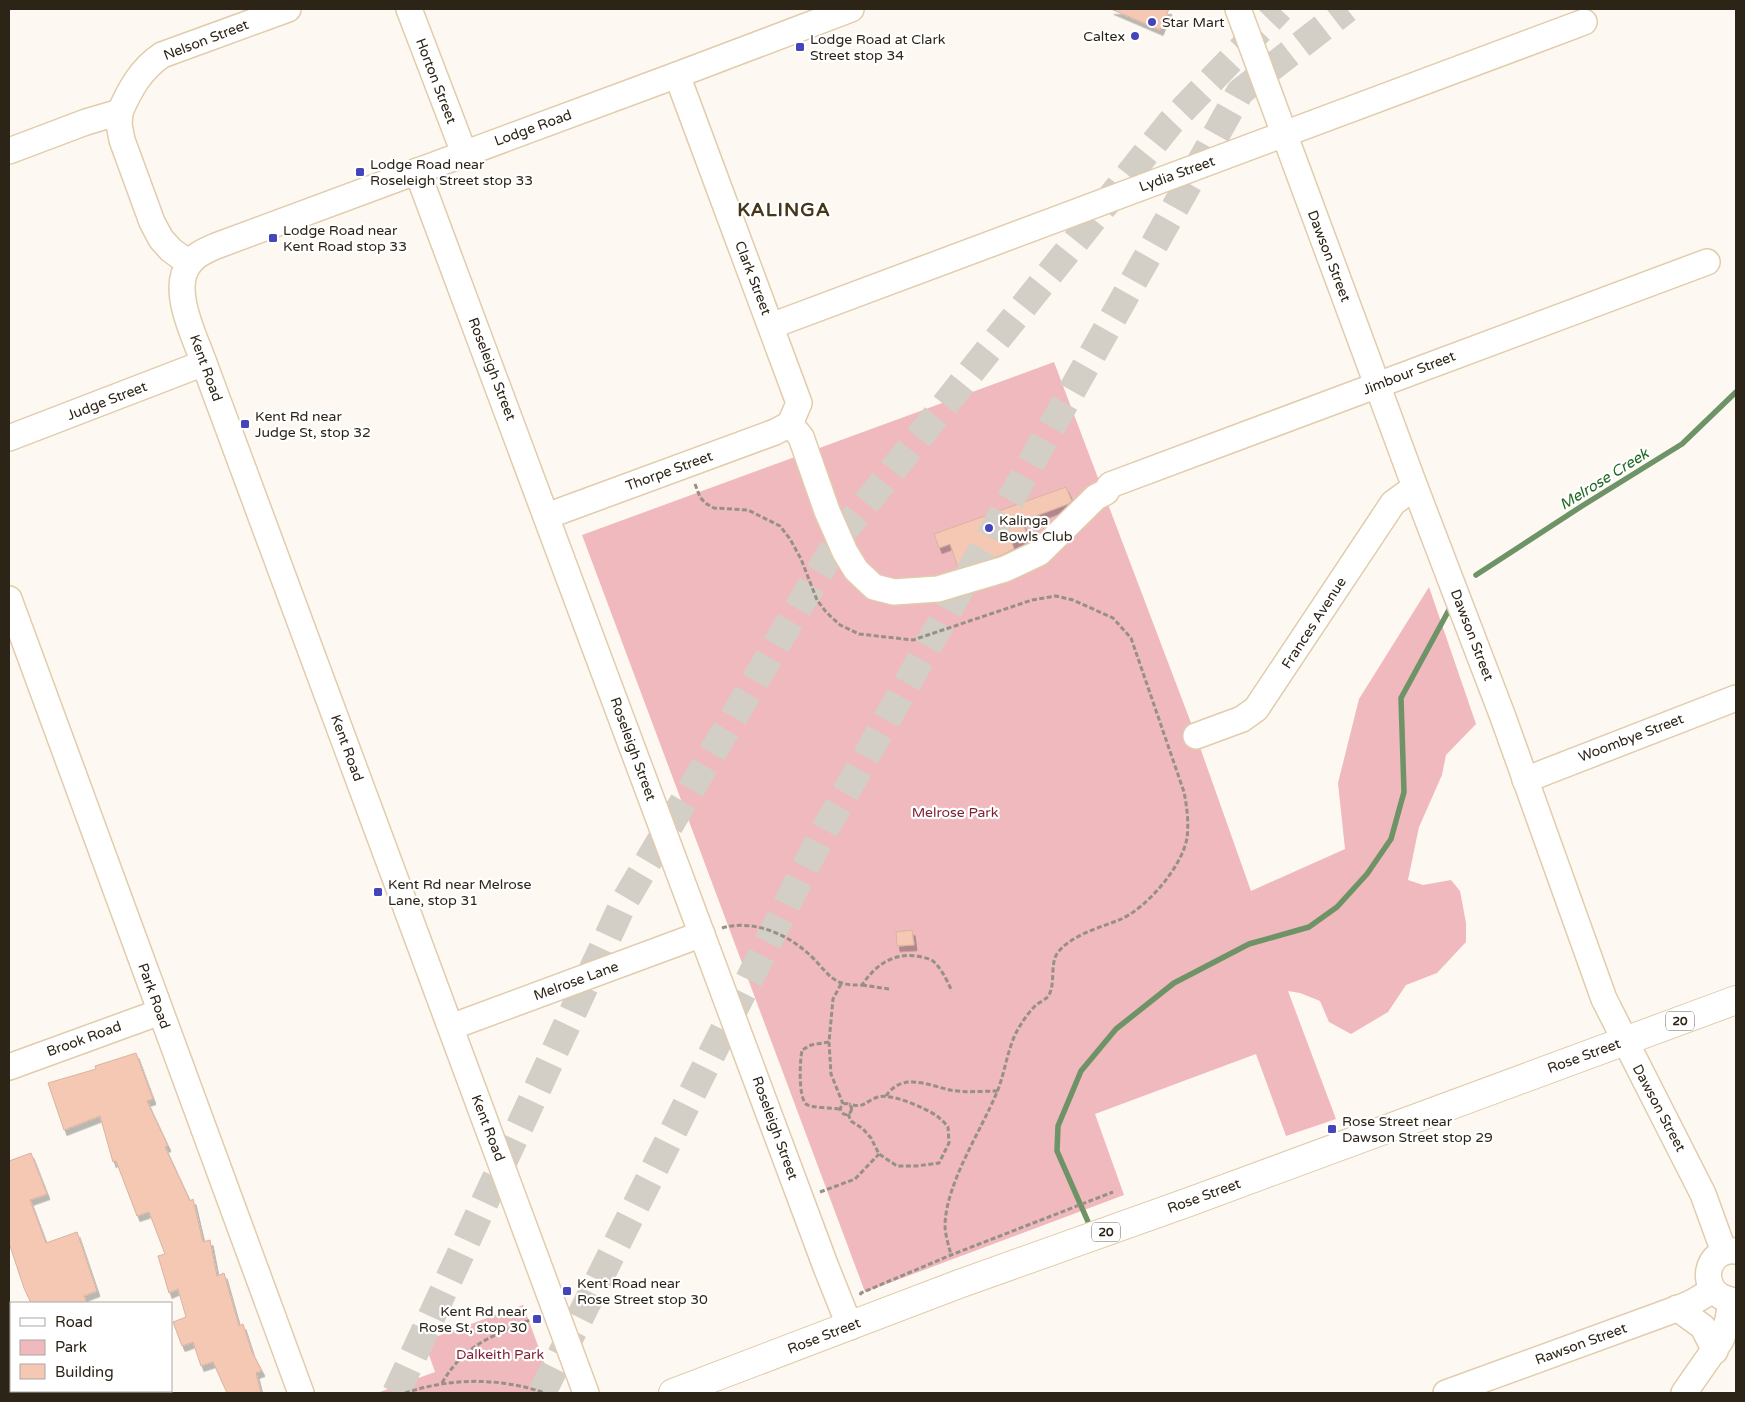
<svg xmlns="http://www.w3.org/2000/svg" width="1745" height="1402" font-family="'Varela Round',sans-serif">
<defs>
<filter id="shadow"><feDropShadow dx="3" dy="5.5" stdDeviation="0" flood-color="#0004"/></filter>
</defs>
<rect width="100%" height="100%" fill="#fdf9f2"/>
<g fill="#f0b9bd">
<path d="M1054 362 1196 736 1251 891 1345 849 1338 783 1359 699 1429 587 1476 724 1446 755 1442 775 1419 827 1408 880 1423 885 1451 880 1460 891 1466 923V942L1437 973 1406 985 1388 1012 1351 1034 1329 1022 1320 1001 1300 993 1288 991 1336 1119 1286 1136 1256 1054 1095 1114 1124 1195 865 1292 582 535Z"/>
<path d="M523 1305 554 1389V1393H377L435 1372 424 1341Z"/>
</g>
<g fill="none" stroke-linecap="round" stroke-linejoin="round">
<g stroke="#6e9366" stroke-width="5.5">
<path d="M1476 575 1582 506 1682 444 1736 392"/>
<path d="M1089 1224 1057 1151 1058 1126 1081 1071 1116 1029 1174 983 1249 944 1309 927 1337 907 1367 874 1391 839 1404 792 1401 698 1450 608"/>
</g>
</g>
<g fill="#f5c8b3" stroke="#d8b3a2" filter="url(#shadow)">
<path d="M1111 9H1169L1160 30Z"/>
<path d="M1066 487 1072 501 1068 504 1022 521 1028 537 1012 543 1014 549 1000 556 958 568 950 544 939 548 934 534Z"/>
<path d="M912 930 914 945 897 946 896 932Z"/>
<path d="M136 1053 153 1099 147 1101 168 1146 165 1147 190 1201 193 1199 203 1242 210 1240 217 1276 224 1273 239 1326 243 1324 252 1352 262 1371 256 1373 261 1393H227L213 1362 201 1366 193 1342 182 1346 173 1322 186 1317 178 1289 169 1293 158 1256 165 1254 149 1212 137 1216 116 1161 113 1162 100 1116 64 1130 48 1083 96 1069 95 1066Z"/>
<path d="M31 1153 47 1194 30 1200 46 1243 77 1232 97 1291 84 1296 87 1303H31L24 1288 9 1243V1161Z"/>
</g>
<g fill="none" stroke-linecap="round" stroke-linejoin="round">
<g stroke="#d3cec6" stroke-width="28" stroke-dasharray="28 14" stroke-linecap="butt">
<path d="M396 1393 623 904 843 532 1171 122 1280 9"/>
<path d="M542 1393 819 840 1240 92 1347 9"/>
</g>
<g stroke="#e1ccab" stroke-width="28">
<g id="minor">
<path d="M409 9 464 153"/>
<path d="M1238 9 1415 487 1503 717 1604 999 1703 1194 1724 1252"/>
<path d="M677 75 799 403 790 424"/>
<path d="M120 112 119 124 122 140 152 222 161 239 171 250 189 263"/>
<path d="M9 151 86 122 120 112C130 89 141 69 162 55L288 9"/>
<path d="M417 171 826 1267 850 1327"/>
<path d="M771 326 1584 22"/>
<path d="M790 424 801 437 827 511 845 552 856 570 874 587 894 592 938 589 1005 569 1039 553 1096 497 1106 492 1110 485 1707 262"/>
<path d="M9 438 204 363"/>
<path d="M547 516 775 432 790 424"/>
<path d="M9 599 301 1393"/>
<path d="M1196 736 1242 719 1256 709 1393 503 1415 487"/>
<path d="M1525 780 1736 698"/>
<path d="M451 1027 702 934"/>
<path d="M9 1067 160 1012"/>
<path d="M1727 1299C1697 1290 1706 1247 1736 1251"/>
<path d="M1677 1308 1703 1327 1715 1351"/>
<path d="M9 1374 11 1380"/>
<path d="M586 1393 204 363C195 337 169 288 190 263 196 254 207 250 216 246L677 75 851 9"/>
<path d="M1446 1393 1682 1307 1693 1302 1713 1290"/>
<path d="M1684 1393 1721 1340 1728 1320 1731 1300"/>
</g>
</g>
<g stroke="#e1ccab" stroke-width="30">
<path id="major" d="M673 1393 959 1284 1189 1202 1736 1000"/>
</g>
<g stroke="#969086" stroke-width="3" stroke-dasharray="5 2.5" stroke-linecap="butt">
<path d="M695 484 700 497 705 503 714 508 748 510 780 526 790 539 801 559 817 600 826 612 840 625 859 634 913 640 1032 600 1056 596 1073 600 1113 618 1131 638 1184 792C1187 807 1189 823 1187 838 1182 867 1146 909 1119 920 1099 928 1074 934 1059 951 1049 962 1056 982 1049 995 1046 1000 1039 1002 1035 1006 1028 1013 1022 1022 1017 1031 1007 1050 1005 1073 997 1092 981 1131 946 1183 945 1225 945 1235 949 1246 951 1255"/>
<path d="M722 928C753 919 788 934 811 956 830 975 832 986 862 985 876 964 895 951 922 957 926 958 930 959 933 961 942 969 947 981 952 991"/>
<path d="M841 984 833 999 829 1042 831 1074 843 1104"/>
<path d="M862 985 889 989"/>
<path d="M829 1042 811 1045 802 1050C800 1060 798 1096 806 1104 811 1108 833 1108 840 1109"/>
<path d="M886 1096C902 1072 928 1085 950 1090 965 1093 982 1091 998 1091"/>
<circle cx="846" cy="1109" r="5.5"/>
<path d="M848 1114 851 1121 863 1129 871 1138 879 1154 897 1166H916L939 1163 949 1143 948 1127C945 1123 941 1119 937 1116 925 1108 892 1093 878 1097 865 1101 865 1109 849 1104"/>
<path d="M820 1192 855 1179 879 1154"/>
<path d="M860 1295 861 1293 951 1255 1113 1192"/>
<path d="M442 1383C465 1343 497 1334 537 1317"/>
<path d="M405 1393C450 1378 499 1377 545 1393"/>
</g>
<use href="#minor" stroke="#fff" stroke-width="25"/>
<use href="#major" stroke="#fff" stroke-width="28"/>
</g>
<g fill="#4445bb" stroke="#fff" stroke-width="2">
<circle cx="1152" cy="22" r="5"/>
<circle cx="1135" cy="36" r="5"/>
<rect x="795" y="42" width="10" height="10" rx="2.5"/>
<rect x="355" y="167" width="10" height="10" rx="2.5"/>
<rect x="268" y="233" width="10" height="10" rx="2.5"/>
<rect x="240" y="419" width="10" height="10" rx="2.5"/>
<circle cx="989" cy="528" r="5"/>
<rect x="373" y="887" width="10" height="10" rx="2.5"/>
<rect x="1327" y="1124" width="10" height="10" rx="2.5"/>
<rect x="562" y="1286" width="10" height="10" rx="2.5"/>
<rect x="532" y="1314" width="10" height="10" rx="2.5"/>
</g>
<g text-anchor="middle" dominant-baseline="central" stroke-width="4.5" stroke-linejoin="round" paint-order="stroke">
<g fill="#fff" stroke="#6b665d" stroke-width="1">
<rect x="1666" y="1011.5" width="28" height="19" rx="4"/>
<rect x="1092" y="1222.5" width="28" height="19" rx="4"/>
</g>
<g font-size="12" font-weight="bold" fill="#2c2417">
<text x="1680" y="1021">20</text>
<text x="1106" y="1232">20</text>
</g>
<g font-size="14" fill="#2c2417" stroke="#fff" text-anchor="start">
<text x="1162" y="22">Star Mart</text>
<text x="1125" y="36" text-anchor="end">Caltex</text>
<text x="810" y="39">Lodge Road at Clark<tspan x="810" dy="16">Street stop 34</tspan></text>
<text x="370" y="164">Lodge Road near<tspan x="370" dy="16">Roseleigh Street stop 33</tspan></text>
<text x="283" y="230">Lodge Road near<tspan x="283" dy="16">Kent Road stop 33</tspan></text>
<text x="255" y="416">Kent Rd near<tspan x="255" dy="16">Judge St, stop 32</tspan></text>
<text x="999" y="520">Kalinga<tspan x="999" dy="16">Bowls Club</tspan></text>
<text x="388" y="884">Kent Rd near Melrose<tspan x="388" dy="16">Lane, stop 31</tspan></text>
<text x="1342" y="1121">Rose Street near<tspan x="1342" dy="16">Dawson Street stop 29</tspan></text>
<text x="577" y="1283">Kent Road near<tspan x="577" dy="16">Rose Street stop 30</tspan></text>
<text x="527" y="1311" text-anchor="end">Kent Rd near<tspan x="527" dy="16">Rose St, stop 30</tspan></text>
</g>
<g font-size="14" fill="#2c2417" stroke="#fff">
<text transform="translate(206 40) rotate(-21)">Nelson Street</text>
<text transform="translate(436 81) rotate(69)">Horton Street</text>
<text transform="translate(533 128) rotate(-20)">Lodge Road</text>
<text transform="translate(1177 174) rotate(-20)">Lydia Street</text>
<text transform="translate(1329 256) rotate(69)">Dawson Street</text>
<text transform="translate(753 278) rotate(69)">Clark Street</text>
<text transform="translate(206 368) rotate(70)">Kent Road</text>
<text transform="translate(492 369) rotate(69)">Roseleigh Street</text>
<text transform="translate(1409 373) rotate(-21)">Jimbour Street</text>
<text transform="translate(107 401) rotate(-21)">Judge Street</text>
<text transform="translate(669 471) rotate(-20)">Thorpe Street</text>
<text transform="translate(1314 623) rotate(-57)">Frances Avenue</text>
<text transform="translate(1472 635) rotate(69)">Dawson Street</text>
<text transform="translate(1631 738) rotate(-21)">Woombye Street</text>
<text transform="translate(347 748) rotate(70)">Kent Road</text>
<text transform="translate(633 749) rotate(70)">Roseleigh Street</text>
<text transform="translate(576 981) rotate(-20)">Melrose Lane</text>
<text transform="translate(154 996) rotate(70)">Park Road</text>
<text transform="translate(84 1039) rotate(-20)">Brook Road</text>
<text transform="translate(1584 1056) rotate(-20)">Rose Street</text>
<text transform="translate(1659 1108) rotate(62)">Dawson Street</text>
<text transform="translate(488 1128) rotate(69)">Kent Road</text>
<text transform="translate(775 1128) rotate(70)">Roseleigh Street</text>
<text transform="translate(1204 1196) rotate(-20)">Rose Street</text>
<text transform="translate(824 1336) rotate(-21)">Rose Street</text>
<text transform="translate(1581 1344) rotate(-20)">Rawson Street</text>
</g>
<g font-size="14" fill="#7d1f32" stroke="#fff">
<text x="955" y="812">Melrose Park</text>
<text x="500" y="1354">Dalkeith Park</text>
</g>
<g font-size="15" font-style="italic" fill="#1f6921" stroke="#fff">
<text transform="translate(1604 479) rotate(-32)">Melrose Creek</text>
</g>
<g font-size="19" font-weight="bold" letter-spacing="1" fill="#473619" stroke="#fff">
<text x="784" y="210">KALINGA</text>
</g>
</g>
<rect width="1745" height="1402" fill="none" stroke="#2c2417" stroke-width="20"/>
<rect x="10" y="1302" width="162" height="90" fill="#ffffff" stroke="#aba7a2"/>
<rect x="20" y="1318" width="25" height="8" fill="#ffffff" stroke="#aba7a2"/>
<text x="55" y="1327" font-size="15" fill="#2c2417">Road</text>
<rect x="20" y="1340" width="25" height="15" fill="#f0b9bd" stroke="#aba7a2"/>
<text x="55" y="1352" font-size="15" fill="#2c2417">Park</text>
<rect x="20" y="1364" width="25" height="15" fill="#f5c8b3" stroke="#aba7a2"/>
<text x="55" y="1377" font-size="15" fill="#2c2417">Building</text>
</svg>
